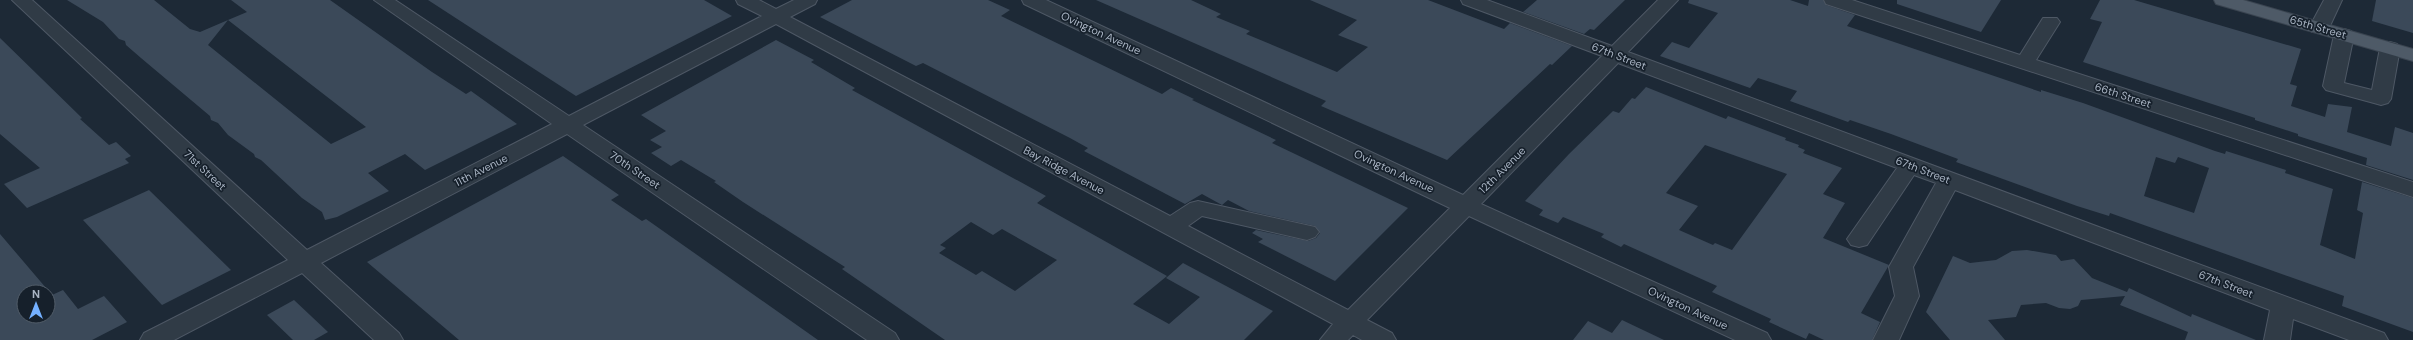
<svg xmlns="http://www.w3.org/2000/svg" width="2413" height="340" font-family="'DM Sans',sans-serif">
<rect width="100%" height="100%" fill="#1d2936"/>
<g fill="#3b4959" fill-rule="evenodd">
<path d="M67 0H154L190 29 200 32 228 20 208 45 331 144 366 127 228 20 247 12 231 0H330L432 72 466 94 471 91 517 124 425 170 405 154 368 173 389 191 337 217 325 220 322 212 302 198 261 160 255 157 254 154 228 135 218 123 211 120 210 116 141 58 126 45 125 41 119 39 103 22Z"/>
<path d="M428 0H704L732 16 576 96Z"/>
<path d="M852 0H988L1010 10 1001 16 1162 94 1171 88 1194 99 1192 100 1276 140 1272 143 1408 208 1335 281 1258 242 1263 239 1252 233 1256 230 1308 241 1316 238 1320 233 1315 226 1249 211 1228 200 1222 205 1202 194 1185 204 1084 151 1088 148 1070 138 923 63 916 66 820 17Z"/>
<path d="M1096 0H1191L1221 14 1216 17 1250 31 1246 34 1337 72 1368 47 1338 35 1357 20 1310 0H1428L1504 29 1510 23 1572 46 1552 65 1550 64 1447 160 1321 106 1326 101Z"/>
<path d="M1537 0H1625L1594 30 1590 29 1584 34 1523 12Z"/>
<path d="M1689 0H1790L1808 6 1809 0H1823L1826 5 1855 15 1847 26 2041 92V90L2083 103 2215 151 2225 154 2226 151 2286 170 2285 173 2333 189 2320 245 2355 259 2363 213 2357 210 2362 182 2413 198V332L2342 306 2344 296 2110 213 2109 216 2077 206 1956 162 1958 159 1891 134 1850 120 1848 122 1790 101 1797 91 1758 78 1750 88 1660 56 1672 42 1689 48 1718 13 1688 3ZM2156 157 2175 163 2178 157 2209 168 2194 213 2144 196Z"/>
<path d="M1897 0H2001L1981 32 1897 4Z"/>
<path d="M2100 0H2134L2301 49 2290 84 2297 86 2291 106 2325 117 2328 104 2352 107 2347 132 2391 146 2395 127 2413 133V180L2366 165 2367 158 2298 136V134L2255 120V118L2083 62 2102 22 2090 19Z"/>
<path d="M2376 0H2413V33L2372 21Z"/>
<path d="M0 38 82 118 80 119 109 145 116 142 131 156 125 159 129 163 27 208 4 184 40 168 0 134Z"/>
<path d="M776 40 814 60 811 62 855 88 852 90 1046 196 1037 203 1167 276 1133 304 1169 324 1200 297 1166 278 1183 263 1273 311 1244 340H945L842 269 845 267 743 202 714 182 716 181 681 160 671 166 651 153 662 147 650 140 666 131 641 115ZM971 222 993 235 1002 229 1057 260 1015 291 982 271 976 275 939 253 946 248 940 245Z"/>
<path d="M1646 87 1726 119 1728 116 1786 138 1785 140 1799 145 1798 147 1805 150 1803 153 1842 168 1823 194 1845 203 1823 238 1889 265 1861 313 1880 322 1872 340H1824L1809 333 1806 339 1769 322 1771 319 1712 292 1717 286 1624 244 1621 247 1601 237 1604 234 1563 217 1558 223 1539 215 1543 210 1525 201 1569 154 1613 111 1619 113 1632 98 1635 99ZM1705 145 1787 174 1732 250 1715 243 1713 245 1679 230 1698 206 1666 193Z"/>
<path d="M563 156 619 195 611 200 642 221 646 219 818 340H459L367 262Z"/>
<path d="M149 190 231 270 162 305 83 220Z"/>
<path d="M0 234 52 295 63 290 78 309 104 296 127 322 92 340H0ZM24 292H48V316H24Z"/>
<path d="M2027 250 2056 255 2061 261 2074 259 2092 278 2127 292 2129 288 2191 317 2192 314 2256 340H2185L2188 332 2120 305 2125 296 2081 300 2078 306 2070 309 2059 308 2046 303 2021 305 2016 317 1988 320 2005 340H1950L1926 312 1953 256 1970 263 1996 260 2012 251Z"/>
<path d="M294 300 328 332 314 340H293L267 315Z"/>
<path d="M1622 320 1664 340H1573L1588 321 1612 333Z"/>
</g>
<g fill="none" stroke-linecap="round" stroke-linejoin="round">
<g stroke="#4e5865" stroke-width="2">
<g id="minor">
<path d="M12 0H32L307 250 552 124 374 0H395L569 116 762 16 738 4 736 0H759L776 9 794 0H817L815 4 790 17 1170 216 1190 203 1198 201 1315 227 1319 232 1315 237 1307 240 1202 216 1188 226 1348 310 1450 208 1024 4 1022 0H1046L1463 195 1602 56 1463 4 1461 0H1487L1612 46 1658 0H1678L1628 52 2384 333 2388 340H2349L2293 319 2290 340H2264L2270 310 1955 190 1913 267 1919 296 1899 340H1873L1895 296 1889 267 1936 183 1914 175 1867 245 1859 247 1851 245 1847 239 1897 168 1618 63 1481 204 1767 333 1771 340H1735L1469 216 1367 320 1392 333 1396 340H1362L1353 335 1348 340H1320L1333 324 776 24 583 125 895 333 899 340H867L567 134 321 263 399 333 403 340H374L302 273 174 340H140L144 333 288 260Z"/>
<path d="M1824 0H1852L2020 55 2043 18H2057L2060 22 2036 60 2413 182V197L1826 4Z"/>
<path d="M2324 0H2342L2329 28 2326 32H2312L2309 28Z"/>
<path d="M2344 29 2351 31 2354 35 2344 83 2372 90 2380 48 2383 44 2390 42 2397 44 2400 48 2391 99 2388 103 2381 105 2374 103 2326 90 2323 86 2334 35 2337 31Z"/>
</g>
</g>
<g stroke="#3a4450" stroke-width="2">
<path id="major" d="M2214 0H2243L2413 49V61L2216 4Z"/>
</g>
<use href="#minor" fill="#303b46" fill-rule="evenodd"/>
<use href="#major" fill="#4e5a67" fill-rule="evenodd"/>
</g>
<g text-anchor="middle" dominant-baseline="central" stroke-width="3.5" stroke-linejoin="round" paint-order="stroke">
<g font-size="11" fill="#aab5c4" stroke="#16202b">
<text transform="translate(2318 27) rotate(16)">65th Street</text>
<text transform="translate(1101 33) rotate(25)">Ovington Avenue</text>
<text transform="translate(1619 56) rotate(21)">67th Street</text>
<text transform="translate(2123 95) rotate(18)">66th Street</text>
<text transform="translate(205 170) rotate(43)">71st Street</text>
<text transform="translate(481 170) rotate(-27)">11th Avenue</text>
<text transform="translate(635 170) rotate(34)">70th Street</text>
<text transform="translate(1064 170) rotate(28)">Bay Ridge Avenue</text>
<text transform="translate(1502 170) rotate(-45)">12th Avenue</text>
<text transform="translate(1923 170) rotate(21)">67th Street</text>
<text transform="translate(1394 171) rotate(25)">Ovington Avenue</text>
<text transform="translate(2226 284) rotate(21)">67th Street</text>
<text transform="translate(1688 308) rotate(25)">Ovington Avenue</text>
</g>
</g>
<g transform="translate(36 304)"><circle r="19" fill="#16202b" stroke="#515c68"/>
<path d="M0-3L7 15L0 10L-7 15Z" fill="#74b0ff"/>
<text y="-6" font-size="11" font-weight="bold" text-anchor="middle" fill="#aab5c4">N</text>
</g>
</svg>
